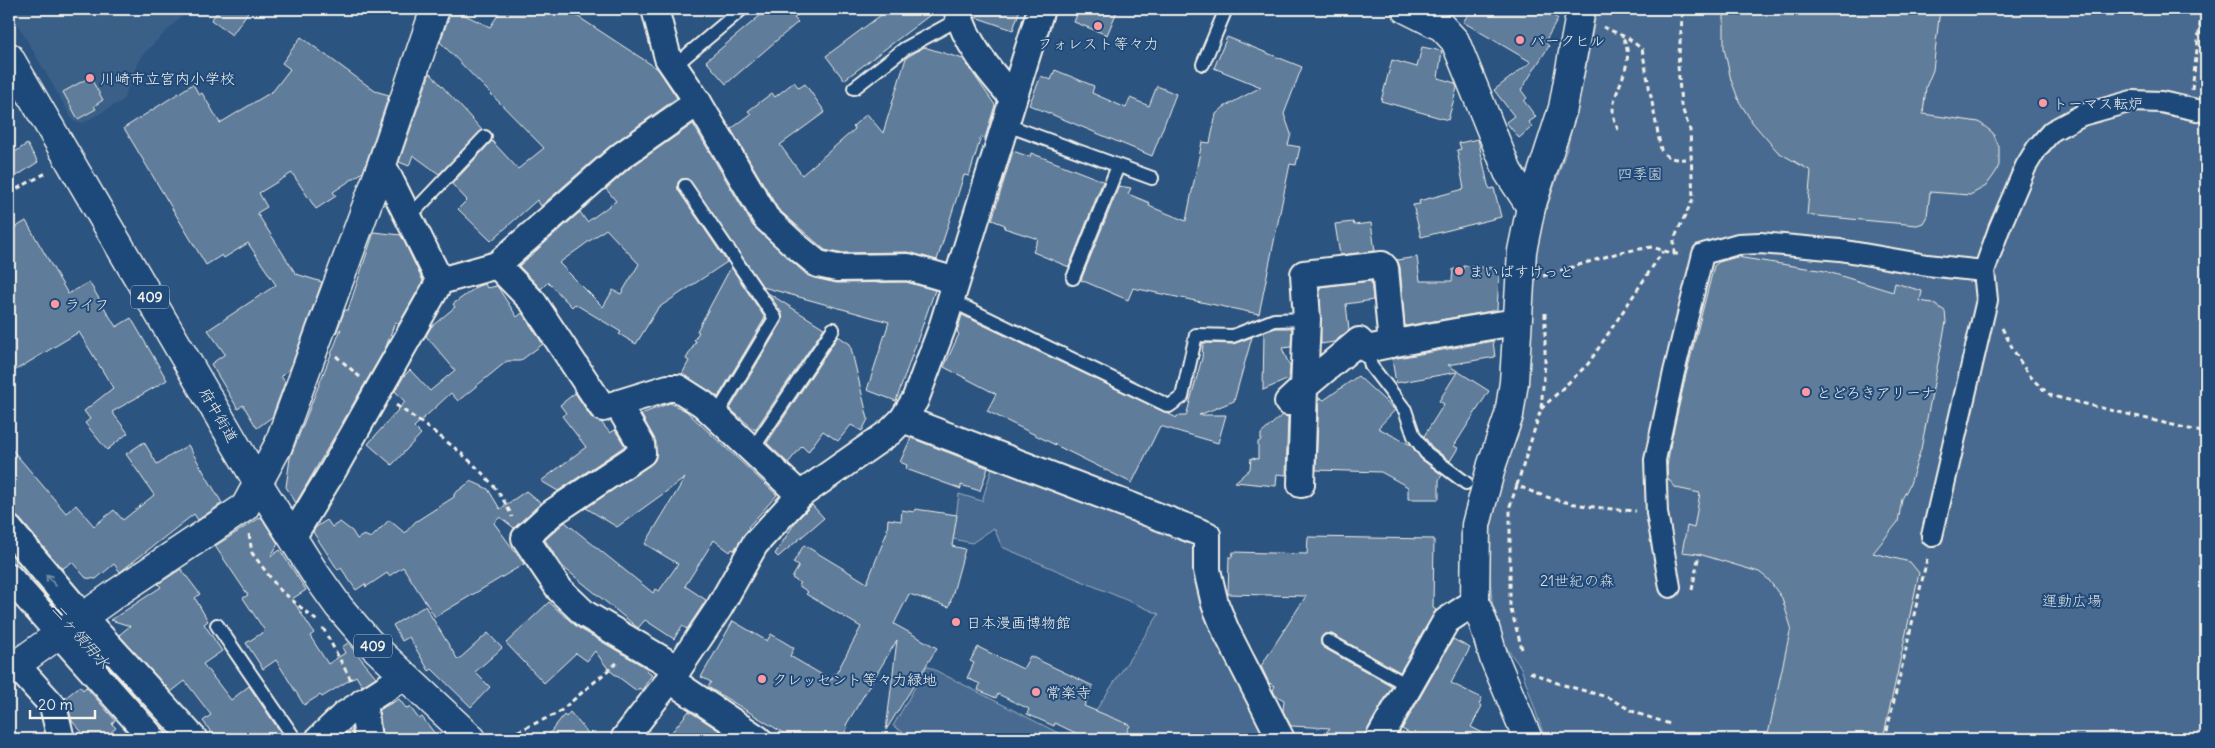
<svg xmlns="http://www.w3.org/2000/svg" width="2215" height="748" font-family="Delius,'Klee One',sans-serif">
<rect width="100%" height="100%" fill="#2c5481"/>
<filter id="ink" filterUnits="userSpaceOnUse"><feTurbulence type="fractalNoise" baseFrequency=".02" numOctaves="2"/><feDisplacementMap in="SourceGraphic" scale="10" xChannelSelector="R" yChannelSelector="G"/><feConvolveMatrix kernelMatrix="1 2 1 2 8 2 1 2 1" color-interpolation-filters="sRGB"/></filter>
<g filter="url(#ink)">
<path fill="#3b6088" d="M9 9H189L141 56 123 100 83 123 74 122Z"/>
<g fill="#496b90" stroke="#9eaebc">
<path d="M1597 9H2206V739H1545L1521 668 1504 644 1492 601 1488 551 1490 528 1499 481 1523 422 1529 376 1532 267 1542 222 1567 149 1585 73Z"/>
<path d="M994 462 1201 541 1274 739H1077L1159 614 1002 547 994 528 972 543 953 539 959 494 982 501Z"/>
<path d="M927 666 1070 739H914L893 726Z"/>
</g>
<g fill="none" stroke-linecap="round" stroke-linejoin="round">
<path stroke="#738ca6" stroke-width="39" d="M9 553 83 641 175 739"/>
</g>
<g fill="#5e7b9a" stroke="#f4f1e8" fill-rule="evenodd">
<path d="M220 9H250L232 35 211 20Z"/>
<path d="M452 9 490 27 502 9H581L577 16 658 69 677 98 611 145 541 206 537 200 491 241 458 209 467 200 452 184 492 141 518 169 544 148 440 42Z"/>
<path d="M768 9H804L794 18 798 22 726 84 706 61Z"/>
<path d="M889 9H938L844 80 826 56Z"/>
<path d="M973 9H1020L1013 30 975 17Z"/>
<path d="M1079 9H1118L1107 35 1074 22Z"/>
<path d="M1472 9H1555L1554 16 1558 19 1547 38 1546 43 1549 46 1521 90 1527 98 1524 101 1536 117 1529 122 1532 127 1519 138 1506 122 1514 116 1494 90 1531 62 1463 22Z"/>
<path d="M1724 9H1940L1933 70 1926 87 1923 114 1979 122 1993 133 1999 147V165L1996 172 1986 186 1970 195 1930 192 1927 216 1923 223 1917 225 1807 215 1811 171 1778 152 1752 122 1739 101 1731 80 1724 48Z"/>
<path d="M301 37 375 91 389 95 363 172 333 192 336 196 316 209 292 173 259 193 267 207 257 213 296 274 322 282 290 369 281 376 285 382 272 417 257 428 243 405 238 409 211 364 225 354 208 330 276 285 248 243 224 258 222 255 206 265 124 128 193 84 199 95 202 93 220 123 273 91 290 69 282 63Z"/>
<path d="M1227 37 1302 67 1284 114 1291 134 1288 145 1300 147 1296 165 1290 164 1259 314 1133 288 1128 300 1081 280 1119 186 1131 188 1128 194 1150 203 1149 206 1186 221 1202 142 1210 143 1216 114 1224 107 1261 87 1214 68Z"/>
<path d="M924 47 963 59 995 105 985 138 981 137 969 176 964 175 937 260 908 252 838 253 825 250 778 209 731 129 751 114 748 111 772 93 775 97 794 82 799 88 805 84 825 112 780 145 802 175 855 129 853 126 867 114 883 133 906 58Z"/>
<path d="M1422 47 1442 51 1438 78 1455 83 1457 88 1448 120 1381 101 1392 60 1417 67Z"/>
<path d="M1055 70 1094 86 1092 93 1126 108 1130 98 1149 106 1157 86 1176 94 1152 156 1029 105 1041 76 1051 80Z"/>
<path d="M430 73 482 130 439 174 413 155 409 166 399 162Z"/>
<path d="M90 77 103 100 94 106 96 109 78 119 63 92Z"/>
<path d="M693 124 753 226 808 276 837 283 906 282 935 290 896 401 867 390 889 322 763 287 688 179H681L678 182V190L727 262 658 308 636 344 619 334 621 332 575 304 572 307 548 282 541 289 519 266 580 212 587 222 616 201 606 189 630 168ZM606 229 639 264 621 294 613 290 603 307 559 263Z"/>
<path d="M1478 139 1488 185 1490 189 1494 188 1501 217 1421 237 1413 205 1420 204 1419 201 1464 189 1457 150 1461 149 1459 143Z"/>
<path d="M27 144 38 162 9 181V156Z"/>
<path d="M1013 151 1030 157 1031 153 1103 181 1069 267 1033 252 1038 239 1004 228 1005 225 992 220Z"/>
<path d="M26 221 68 294 89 282 116 327 131 318 167 380 112 412 128 433 107 450 85 423 90 419 84 411 113 388 79 332 9 374V231Z"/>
<path d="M1353 222 1354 225 1371 223 1375 251 1340 255 1335 224Z"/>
<path d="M374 232 401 235 423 281 399 324 395 322 386 347 296 503 286 487 290 458 341 329 336 333 345 310H348Z"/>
<path d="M1417 257 1420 281H1452L1453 269 1463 270V266L1495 268 1499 276 1497 310 1405 326 1400 267 1397 260Z"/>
<path d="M1737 257 1825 271 1893 292 1895 283 1922 291 1920 301 1932 303 1945 311 1946 322 1921 449 1910 484 1902 499 1898 522 1873 553 1910 562 1919 573 1883 739H1767L1791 627 1782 598 1768 579 1759 572 1699 554 1682 552 1687 526 1694 528 1700 493 1676 488 1668 479 1667 467 1671 441 1686 375 1714 266 1719 262Z"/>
<path d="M731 267 765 318 718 397 682 374 689 361 686 359 696 341 694 340 699 332 697 331Z"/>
<path d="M1371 281 1373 300 1346 304 1349 330 1334 342 1321 344 1320 287Z"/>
<path d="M485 284 487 288 497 286 517 317 522 313 543 344 520 361H507L458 401 451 393 414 427 421 434 392 465 368 444 405 402 395 391 404 376 410 370 430 391 455 370 426 336 431 327 455 307 453 304 478 286Z"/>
<path d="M768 293 824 328 755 430 730 409 782 322V313Z"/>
<path d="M962 315 1177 418V416H1186L1202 358 1203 343 1233 344 1252 337 1234 401 1199 415H1226L1218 443 1160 426 1132 483 987 411 996 394 944 367 959 334 957 332Z"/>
<path d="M1276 328H1292L1291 347 1282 348 1290 367 1289 379 1263 390 1264 332Z"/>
<path d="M838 336 850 344 868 419 862 431 851 425 838 441 823 431 808 452 802 446 788 463 767 443Z"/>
<path d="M1493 341 1495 357 1448 365 1489 391 1454 446 1458 448 1450 461 1432 447 1424 436 1444 404 1439 401 1457 372 1396 383 1392 359Z"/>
<path d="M1358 376 1395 410 1378 428 1411 445 1421 459 1442 475 1439 480V499H1408V487L1381 472 1316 470 1319 397 1324 400Z"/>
<path d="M575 393 591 417 601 422 610 433 615 430 625 446 558 491 541 481 586 447 562 416 566 413 560 405Z"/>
<path d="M670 403 686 411 777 495 748 527 749 528 734 550 732 549 730 552 714 540 685 586 706 600 687 629 682 626 674 639 645 620 638 628 563 567 545 540 565 522 653 593 655 589 659 591 678 564 645 544 685 478 617 527 586 508 650 465 655 460 656 442 641 414Z"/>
<path d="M1282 415 1288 417 1286 475 1277 474 1276 486 1235 482 1250 469 1251 458 1258 459V442L1261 440V434Z"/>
<path d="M911 438 988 468 980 491 961 485V489L906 469 907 465 900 462Z"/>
<path d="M144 442 157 464 188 445 222 503 198 520 194 514 120 572 114 564 96 579 86 578 72 562 62 569 20 519 9 512V446L66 513 76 505 94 526 114 510 123 520 154 495 126 454Z"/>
<path d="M471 481 488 489 500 509 526 491 541 503 514 528 500 517 494 523 524 564 435 617 403 567 389 576 387 573 366 587 365 584 356 590 341 568 338 570 313 532 316 527 327 520 332 527 340 522 352 531 357 539 364 535 371 538 389 520 405 533 415 522 454 497V494Z"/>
<path d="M812 505 824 518 778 557 775 554 796 521Z"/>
<path d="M915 509 957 515 952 546 965 549 949 607 909 594 894 624 937 648 886 730 897 640 846 725 848 727 841 739H793L708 687 711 682 701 677 733 621 767 641 771 634 794 648 790 656 831 680 835 673 836 674 861 627 806 594 808 592 798 585 800 583 792 578 799 566 793 563 804 545 867 583 887 532 888 519 901 521 902 510 914 512Z"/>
<path d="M261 517 278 544 271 556 280 550 306 590 292 599 314 633 310 636 328 664 345 653 342 647 348 643 376 677 362 686 356 676 322 697 320 695 304 705 276 660 263 669 246 643 265 631 243 598 248 595 215 546Z"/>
<path d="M1308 537 1434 539 1433 608 1436 610 1400 672 1332 634H1324L1321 638V645L1324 648 1392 686 1362 739H1320L1330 728 1291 726 1283 711 1284 700 1275 695 1273 690 1275 686 1269 683 1261 666 1306 596 1228 594 1229 557H1232L1233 552 1307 554Z"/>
<path d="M181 569 200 594 195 598 208 621 204 624 222 651 203 664 231 700 249 686 285 739H216L203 721 211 715 185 681 171 692 119 635 130 626 111 620 161 587 158 584Z"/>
<path d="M549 602 577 627 648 669 646 671 652 675 642 690 639 688 637 691 609 670 595 651 587 661 576 653 544 683 506 643Z"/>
<path d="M425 606 458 660 488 633 502 648 475 672 490 687 471 707 432 669 429 671 409 637 402 641 393 625Z"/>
<path d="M1453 639 1470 648 1451 683 1482 698 1479 704 1482 706 1471 727 1495 739H1420L1402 729Z"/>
<path d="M978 647 1023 669 1030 656 1093 686 1084 706 1130 725 1124 739H1088L1055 723 1054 726 1027 714 1029 709 998 694 996 698 978 690 980 684 967 678 974 663 970 661Z"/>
<path d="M80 686 83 690 86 687 115 720 112 724 116 728 103 739H88L72 721 65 698Z"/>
<path d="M399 699 406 708 410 707 419 719 422 717 439 739H383L379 710Z"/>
<path d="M689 711 732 739H666Z"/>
<path d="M570 712 593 739H545L564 715 566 717Z"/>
<path d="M352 730 353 739H340L342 738Z"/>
</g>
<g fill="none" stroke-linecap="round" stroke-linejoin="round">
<g stroke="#f4f1e8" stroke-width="16">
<g id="service">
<path d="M1203 64 1226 9"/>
<path d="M673 67 742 9"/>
<path d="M854 88 904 49 959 19"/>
<path d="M1004 124 1152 178"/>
<path d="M685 186 775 318 716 416"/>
<path d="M409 217 485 137"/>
<path d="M1073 278 1118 166"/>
<path d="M950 300 1169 406 1182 397 1196 335 1233 336 1274 320 1307 319"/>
<path d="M1367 349 1371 366 1405 410 1414 436 1426 453 1466 483"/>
<path d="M752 450 833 329"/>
<path d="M217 625 295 739"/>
<path d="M1328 641 1409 686"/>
</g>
</g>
<g stroke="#f4f1e8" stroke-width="24">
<g id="pedestrian">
<path d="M1932 536 1987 300 1984 271 1999 229 2026 166 2037 148 2052 131 2082 115 2132 101 2161 102 2206 112"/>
<path d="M1670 587 1657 513 1655 460 1674 372 1703 254 1738 244 1760 243 1840 250 1927 265 1984 271"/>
</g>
</g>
<g stroke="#f4f1e8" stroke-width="30">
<g id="minor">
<path d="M655 9 668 58 698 102 766 218 795 245 818 264 837 268 908 267 956 281"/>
<path d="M957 9C965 42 990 72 1012 97"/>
<path d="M382 164 440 281"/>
<path d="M497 265 533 302 603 408 668 388H678L703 404 800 495"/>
<path d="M1392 344 1385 268 1382 265 1304 274 1307 319 1304 387 1359 341 1367 349C1417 338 1466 330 1516 322"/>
<path d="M1288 402 1304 387 1301 484"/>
<path d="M618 405 641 444 642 453 552 513 525 538 560 590 585 614 678 669"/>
<path d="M903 419 1207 535V570L1215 604 1226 631 1281 739"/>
<path d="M9 529 83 617 194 739"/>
<path d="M293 536 332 472 440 281 497 265 621 156 698 102"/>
<path d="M9 577 153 739"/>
<path d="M16 665 53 706 61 739"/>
<path d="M669 679 758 739"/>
<path d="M363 702 368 739"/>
<path d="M319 739 344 715 403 677"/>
<path d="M624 739 678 669 719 608 755 544 800 495 890 432 903 419 915 400 942 328 1041 9"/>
<path d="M1379 739 1446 621 1475 602"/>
</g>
</g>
<g stroke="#f4f1e8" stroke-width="31">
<g id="tertiary">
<path d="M1406 9 1442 27 1455 41 1508 172 1531 207"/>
<path d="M9 670 115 594 245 507 278 446 382 164 435 9"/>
<path d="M1528 739 1494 658 1484 625 1475 602 1476 525 1492 464 1509 415 1514 382 1522 251 1531 207 1563 108 1581 9"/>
</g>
</g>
<g stroke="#f4f1e8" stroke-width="31">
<path id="trunk" d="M9 57 258 483 314 572 339 607 369 642 472 739"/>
</g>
<g stroke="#f4f1e8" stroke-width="3" stroke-dasharray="5 4" stroke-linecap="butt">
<path d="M1603 27 1628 38 1642 49 1661 150C1669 161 1678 159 1691 159"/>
<path d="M2192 90 2202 9"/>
<path d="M1618 130C1616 124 1613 117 1613 111 1614 85 1638 63 1622 36"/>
<path d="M9 193 48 172"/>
<path d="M1674 254V239L1693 199 1690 130 1681 105 1678 65 1683 9"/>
<path d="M1543 276 1621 252 1652 247 1674 254H1682"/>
<path d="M1545 313V363L1541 409 1517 485C1555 504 1594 508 1636 511"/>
<path d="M2002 328C2017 356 2026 378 2052 396L2206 433"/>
<path d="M336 356 360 377"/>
<path d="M396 405C437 434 493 470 512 517"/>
<path d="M1541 409 1588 364 1663 251"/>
<path d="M1517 485 1510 506V606L1522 649"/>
<path d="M249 534 252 553 279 589 317 621"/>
<path d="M1692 590 1699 554"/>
<path d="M323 628 352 682"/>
<path d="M1530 672 1560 684 1607 697 1636 713 1670 724"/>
<path d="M501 739 558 713 619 661"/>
<path d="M1026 739V738"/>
<path d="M1885 739 1928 555"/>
</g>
<use href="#service" stroke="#1f4a7a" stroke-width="12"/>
<use href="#pedestrian" stroke="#1f4a7a" stroke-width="20"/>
<use href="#minor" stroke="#1f4a7a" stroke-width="26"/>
<use href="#tertiary" stroke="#1f4a7a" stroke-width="28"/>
<use href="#trunk" stroke="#1f4a7a" stroke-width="28"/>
</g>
<defs><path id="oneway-shaft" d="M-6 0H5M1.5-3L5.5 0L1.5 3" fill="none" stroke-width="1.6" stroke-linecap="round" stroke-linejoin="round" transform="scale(1.25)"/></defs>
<use stroke="#748da6" href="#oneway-shaft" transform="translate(51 580) rotate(-130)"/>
</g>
<g fill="#ff9aa2" stroke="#1f4a7a" stroke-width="2">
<circle cx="1098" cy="26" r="5"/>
<circle cx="1520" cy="40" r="5"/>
<circle cx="90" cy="78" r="5"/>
<circle cx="2043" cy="103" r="5"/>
<circle cx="1459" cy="271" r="5"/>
<circle cx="55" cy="304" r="5"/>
<circle cx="1806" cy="392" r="5"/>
<circle cx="956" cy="622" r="5"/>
<circle cx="762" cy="679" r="5"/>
<circle cx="1036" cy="692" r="5"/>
</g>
<g text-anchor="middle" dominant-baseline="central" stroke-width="4" stroke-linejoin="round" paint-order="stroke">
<g fill="#1f4a7a" stroke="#b4bfc7" stroke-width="1">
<rect x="131" y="285.5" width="38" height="23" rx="4"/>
<rect x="354" y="634.5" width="38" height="23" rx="4"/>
</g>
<g font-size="14" font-weight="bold" fill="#f4f1e8">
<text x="150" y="297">409</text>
<text x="373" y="646">409</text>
</g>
<g font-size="15" fill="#f4f1e8" stroke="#1f4a7a" text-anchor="start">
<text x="1530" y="40">パークヒル</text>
<text x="1098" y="43" text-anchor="middle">フォレスト等々力</text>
<text x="100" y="78">川崎市立宮内小学校</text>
<text x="2053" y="103">トーマス転炉</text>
<text x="1469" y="271">まいばすけっと</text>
<text x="65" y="304">ライフ</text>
<text x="1816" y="392">とどろきアリーナ</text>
<text x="966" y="622">日本漫画博物館</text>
<text x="772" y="679">クレッセント等々力緑地</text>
<text x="1046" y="692">常楽寺</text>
</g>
<g font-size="15" fill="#dadddb" stroke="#1f4a7a">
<text x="1640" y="173">四季園</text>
<text x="1577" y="580">21世紀の森</text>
<text x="2072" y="600">運動広場</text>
</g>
<g font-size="15" fill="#f4f1e8" stroke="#1f4a7a">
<text transform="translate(219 415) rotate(60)">府中街道</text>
</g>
<g font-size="16" font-style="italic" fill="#dadddb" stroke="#1f4a7a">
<text transform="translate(81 636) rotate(49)">二ヶ領用水</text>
</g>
</g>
<rect width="2215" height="748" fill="none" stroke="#1f4a7a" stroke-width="30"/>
<rect x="15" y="15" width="2185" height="718" fill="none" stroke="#f4f1e8" stroke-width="2" filter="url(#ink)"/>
<path d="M30 710v8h65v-8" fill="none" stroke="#f4f1e8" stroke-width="2.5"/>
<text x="38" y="710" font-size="15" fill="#f4f1e8" stroke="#1f4a7a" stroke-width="4" paint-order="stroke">20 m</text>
</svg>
